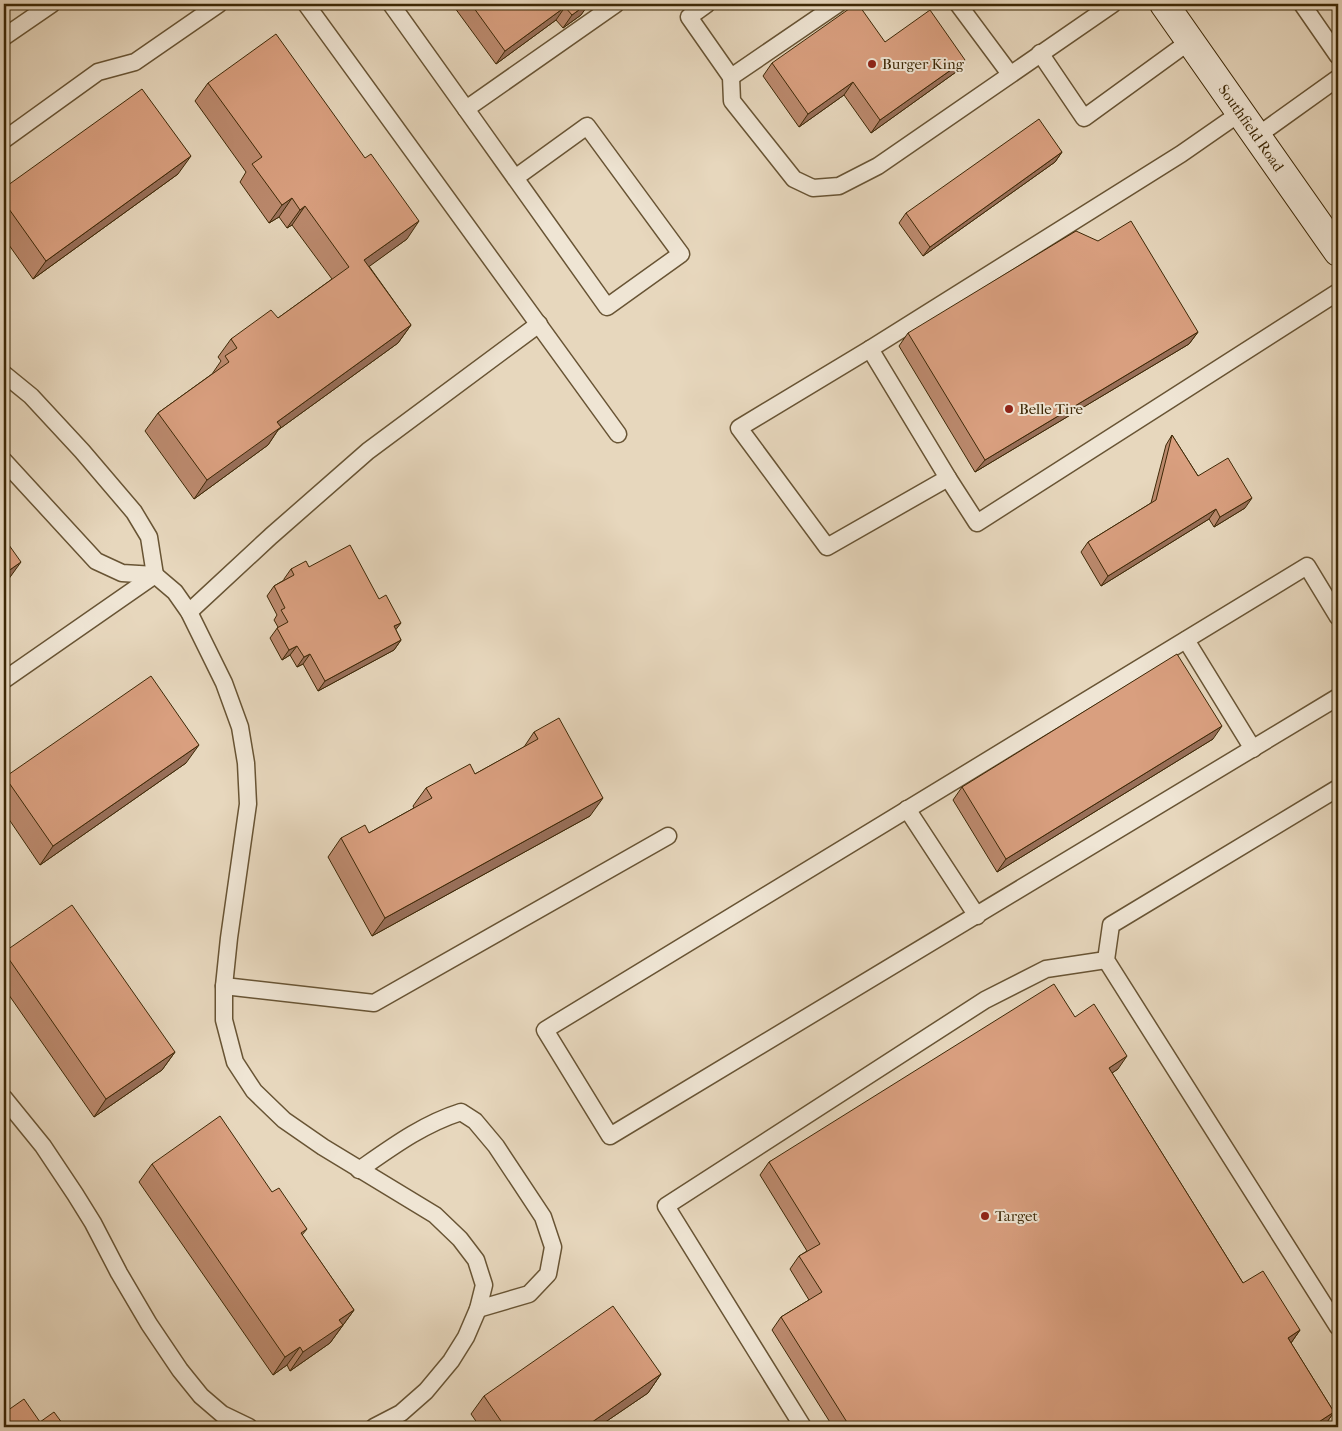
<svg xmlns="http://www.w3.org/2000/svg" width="1342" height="1431" font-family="'IM FELL French Canon',serif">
<rect width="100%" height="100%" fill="#e7d7bd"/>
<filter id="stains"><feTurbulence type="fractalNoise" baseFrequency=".004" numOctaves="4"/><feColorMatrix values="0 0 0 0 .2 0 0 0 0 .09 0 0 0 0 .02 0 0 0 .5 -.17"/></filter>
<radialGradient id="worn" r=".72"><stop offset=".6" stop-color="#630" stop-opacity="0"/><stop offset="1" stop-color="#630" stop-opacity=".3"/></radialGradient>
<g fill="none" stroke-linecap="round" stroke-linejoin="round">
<g stroke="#685434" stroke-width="19">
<g id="service">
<path d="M306 4 618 434"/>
<path d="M391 4 466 109 616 4"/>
<path d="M707 4 689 17 731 77 732 101 794 179 813 188 839 186 878 166 1113 4"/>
<path d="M958 4 1010 74"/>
<path d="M1302 4 1338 56"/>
<path d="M4 37 52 4"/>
<path d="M1040 53 1084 118 1190 41"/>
<path d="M731 77 838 4"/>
<path d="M466 109 607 307 681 254 587 126 515 178"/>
<path d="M1240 113 1181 154 870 349 739 428 827 547 948 478 977 523 1338 292"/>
<path d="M1257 136 1338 78"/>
<path d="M4 137 5 139 98 72 135 62 219 4"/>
<path d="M870 349 948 478"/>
<path d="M4 374 31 396 82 451 134 512 149 537 155 575"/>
<path d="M4 461 96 561 122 573 155 575 175 592 189 612 224 683 240 727 246 763 248 804 229 938 224 986V1020L235 1062 254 1091 284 1120 323 1147 435 1215 460 1239 476 1260 484 1285 478 1309 466 1337 451 1361 426 1391 401 1413 374 1427"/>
<path d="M189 612 271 536 368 451 539 324"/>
<path d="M1338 617 1307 566 545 1030 610 1136 1338 697"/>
<path d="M1186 640 1253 749"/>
<path d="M4 680 155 575"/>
<path d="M1338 788 1111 925 1106 960 1338 1327"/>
<path d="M907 809 977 916"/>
<path d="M224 986 374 1003 668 836"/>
<path d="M4 1098 43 1146 75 1194 93 1223 119 1273 149 1324 180 1370 201 1396 222 1414 249 1427"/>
<path d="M359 1170C392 1147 423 1124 461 1112L475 1121 496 1146 543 1217 553 1247 548 1274 529 1294 478 1309"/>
<path d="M803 1427 666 1206 985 1000 1046 969 1106 960"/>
</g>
</g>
<g stroke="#3d2806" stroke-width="30">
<path id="secondary" d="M1164 4 1338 252"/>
</g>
<use href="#service" stroke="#efe5d4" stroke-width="16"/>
<use href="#secondary" stroke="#efe5d4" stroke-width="28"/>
</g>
<g fill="#bb896d" stroke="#3d2806">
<path d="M452 4H587L581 15 563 28 556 20 496 64Z"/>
<path d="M885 42 956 72 871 133 844 95 799 127 763 76 772 63Z"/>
<path d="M208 83 407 239 369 266 411 325 398 343 278 430 268 445 194 499 145 431 158 413 212 374 221 361 218 357 231 339 278 318 332 279 292 225 287 228 279 217 269 223 240 182 246 172 195 101Z"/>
<path d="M1062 152 1055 162 923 256 899 223 906 213Z"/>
<path d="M178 174 33 279 4 238V188Z"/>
<path d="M1198 332 1189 344 975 472 899 346 908 333Z"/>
<path d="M1172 435 1198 476 1245 508 1214 527 1209 519 1101 586 1081 552 1088 542 1151 503 1166 445Z"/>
<path d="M309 567 396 630 401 640 394 650 318 691 303 664 297 667 290 655 282 660 270 638 278 627 274 620 277 615 267 596 274 586 284 580V579L291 569Z"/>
<path d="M534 732 590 816 372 936 328 857 341 838 369 833 414 808 413 806 426 788 475 774 524 747Z"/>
<path d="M1213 739 997 872 953 800 962 787Z"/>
<path d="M186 763 40 865 4 812V779L5 777Z"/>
<path d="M4 952 175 1052 162 1070 94 1117 4 988Z"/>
<path d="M1075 1017 1118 1069 1112 1073 1243 1283 1300 1330 1291 1343 1334 1412 1325 1425 1322 1427H833L772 1330 781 1317 809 1300 790 1269 799 1256 807 1251 760 1175 769 1162Z"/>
<path d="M152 1164 272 1192 307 1229 302 1235 354 1310 330 1343 290 1371 287 1365 273 1375 139 1182Z"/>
<path d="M661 1374 648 1393 598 1427H480L471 1414 484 1396Z"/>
</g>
<g fill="#986f59" stroke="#3d2806">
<path d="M587 4H589L581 15 563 28 572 15Z"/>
<path d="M565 7 556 20 496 64 505 51Z"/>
<path d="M965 60 956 72 871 133 880 120Z"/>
<path d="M853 82 844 95 799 127 808 114Z"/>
<path d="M1062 152 1055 162 923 256 930 247Z"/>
<path d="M191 156 178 174 33 279 46 261Z"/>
<path d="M292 198 279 217 269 223 282 205Z"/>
<path d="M305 206 292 225 287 228 300 210Z"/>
<path d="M419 221 407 239 352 279 364 260Z"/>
<path d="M411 325 398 343 278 430 268 445 194 499 207 480 277 422Z"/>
<path d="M1198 332 1189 344 975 472 985 460Z"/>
<path d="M1252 498 1245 508 1214 527 1220 517Z"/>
<path d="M1216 509 1209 519 1101 586 1108 576Z"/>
<path d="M21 562 8 580 4 583V574Z"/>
<path d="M401 623 394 632V626Z"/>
<path d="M401 640 394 650 318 691 325 681Z"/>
<path d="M297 646 290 655 282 660 289 650Z"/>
<path d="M310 654 303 664 297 667 304 657Z"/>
<path d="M1222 726 1213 739 997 872 1006 859Z"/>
<path d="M199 745 186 763 40 865 53 846Z"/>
<path d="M603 798 590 816 372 936 385 918Z"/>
<path d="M175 1052 162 1070 94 1117 106 1099Z"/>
<path d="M1127 1056 1118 1069 1100 1081 1109 1068Z"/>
<path d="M354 1310 330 1343 290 1371 303 1352 339 1320Z"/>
<path d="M1300 1330 1291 1343 1288 1338Z"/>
<path d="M300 1347 287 1365 273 1375 285 1357Z"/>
<path d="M661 1374 648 1393 598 1427H585Z"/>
<path d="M1334 1412 1325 1425 1322 1427H1311Z"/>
</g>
<g fill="#d99f7f" stroke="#3d2806">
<path d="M471 4H587L572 15 565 7 505 51Z"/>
<path d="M856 4H858L885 42 930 10 965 60 880 120 853 82 808 114 772 63Z"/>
<path d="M276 34 365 158 371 154 419 221 364 260 411 325 277 422 281 427 207 480 158 413 229 362 225 356 237 348 231 339 271 310 278 318 349 267 305 206 300 210 292 198 282 205 252 164 262 157 208 83Z"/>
<path d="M142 89 191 156 46 261 4 202V188Z"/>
<path d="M1039 119 1062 152 930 247 906 213Z"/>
<path d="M1131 221 1198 332 985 460 908 333 1076 231 1098 241Z"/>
<path d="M1172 435 1198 476 1228 458 1252 498 1220 517 1216 509 1108 576 1088 542 1156 500Z"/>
<path d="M4 538 21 562 4 574Z"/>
<path d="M350 545 379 599 386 595 401 623 394 626 401 640 325 681 310 654 304 657 297 646 289 650 277 628 288 622 281 610 285 608 274 586 294 575 291 569 306 561 309 567Z"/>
<path d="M1177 654 1222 726 1006 859 962 787Z"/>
<path d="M151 676 199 745 53 846 5 777Z"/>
<path d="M559 718 603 798 385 918 341 838 365 825 369 833 432 798 426 788 470 764 475 774 538 739 534 732Z"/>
<path d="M72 905 175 1052 106 1099 4 952Z"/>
<path d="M1054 984 1075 1017 1094 1004 1127 1056 1109 1068 1243 1283 1263 1271 1300 1330 1288 1338 1334 1412 1311 1427H850L781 1317 822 1292 799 1256 820 1244 769 1162Z"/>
<path d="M220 1116 272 1192 279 1188 307 1229 301 1233 354 1310 339 1320 343 1325 303 1352 300 1347 285 1357 152 1164Z"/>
<path d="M613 1306 661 1374 585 1427H505L484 1396Z"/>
<path d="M4 1347 7 1352 4 1354Z"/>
<path d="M24 1399 40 1422 54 1412 65 1427H4V1413Z"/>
</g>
<g fill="#8f2418" stroke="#efe5d4" stroke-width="2">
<circle cx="872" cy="64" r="5"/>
<circle cx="1009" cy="409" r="5"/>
<circle cx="985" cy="1216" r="5"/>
</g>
<g text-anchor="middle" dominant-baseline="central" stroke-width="4" stroke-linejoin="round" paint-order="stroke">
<g font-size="15" fill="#3d2806" stroke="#efe5d4" text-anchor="start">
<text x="882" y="64">Burger King</text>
<text x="1019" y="409">Belle Tire</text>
<text x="995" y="1216">Target</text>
</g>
<g font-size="15" fill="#3d2806" stroke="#efe5d4">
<text transform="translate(1251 128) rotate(55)">Southfield Road</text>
</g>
</g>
<rect width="1342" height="1431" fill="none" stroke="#e7d7bd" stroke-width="20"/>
<rect x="5" y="5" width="1332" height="1421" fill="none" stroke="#3d2806" stroke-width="2.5"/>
<rect x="10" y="10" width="1322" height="1411" fill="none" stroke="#3d2806"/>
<rect width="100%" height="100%" filter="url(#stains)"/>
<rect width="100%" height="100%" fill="url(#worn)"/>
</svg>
